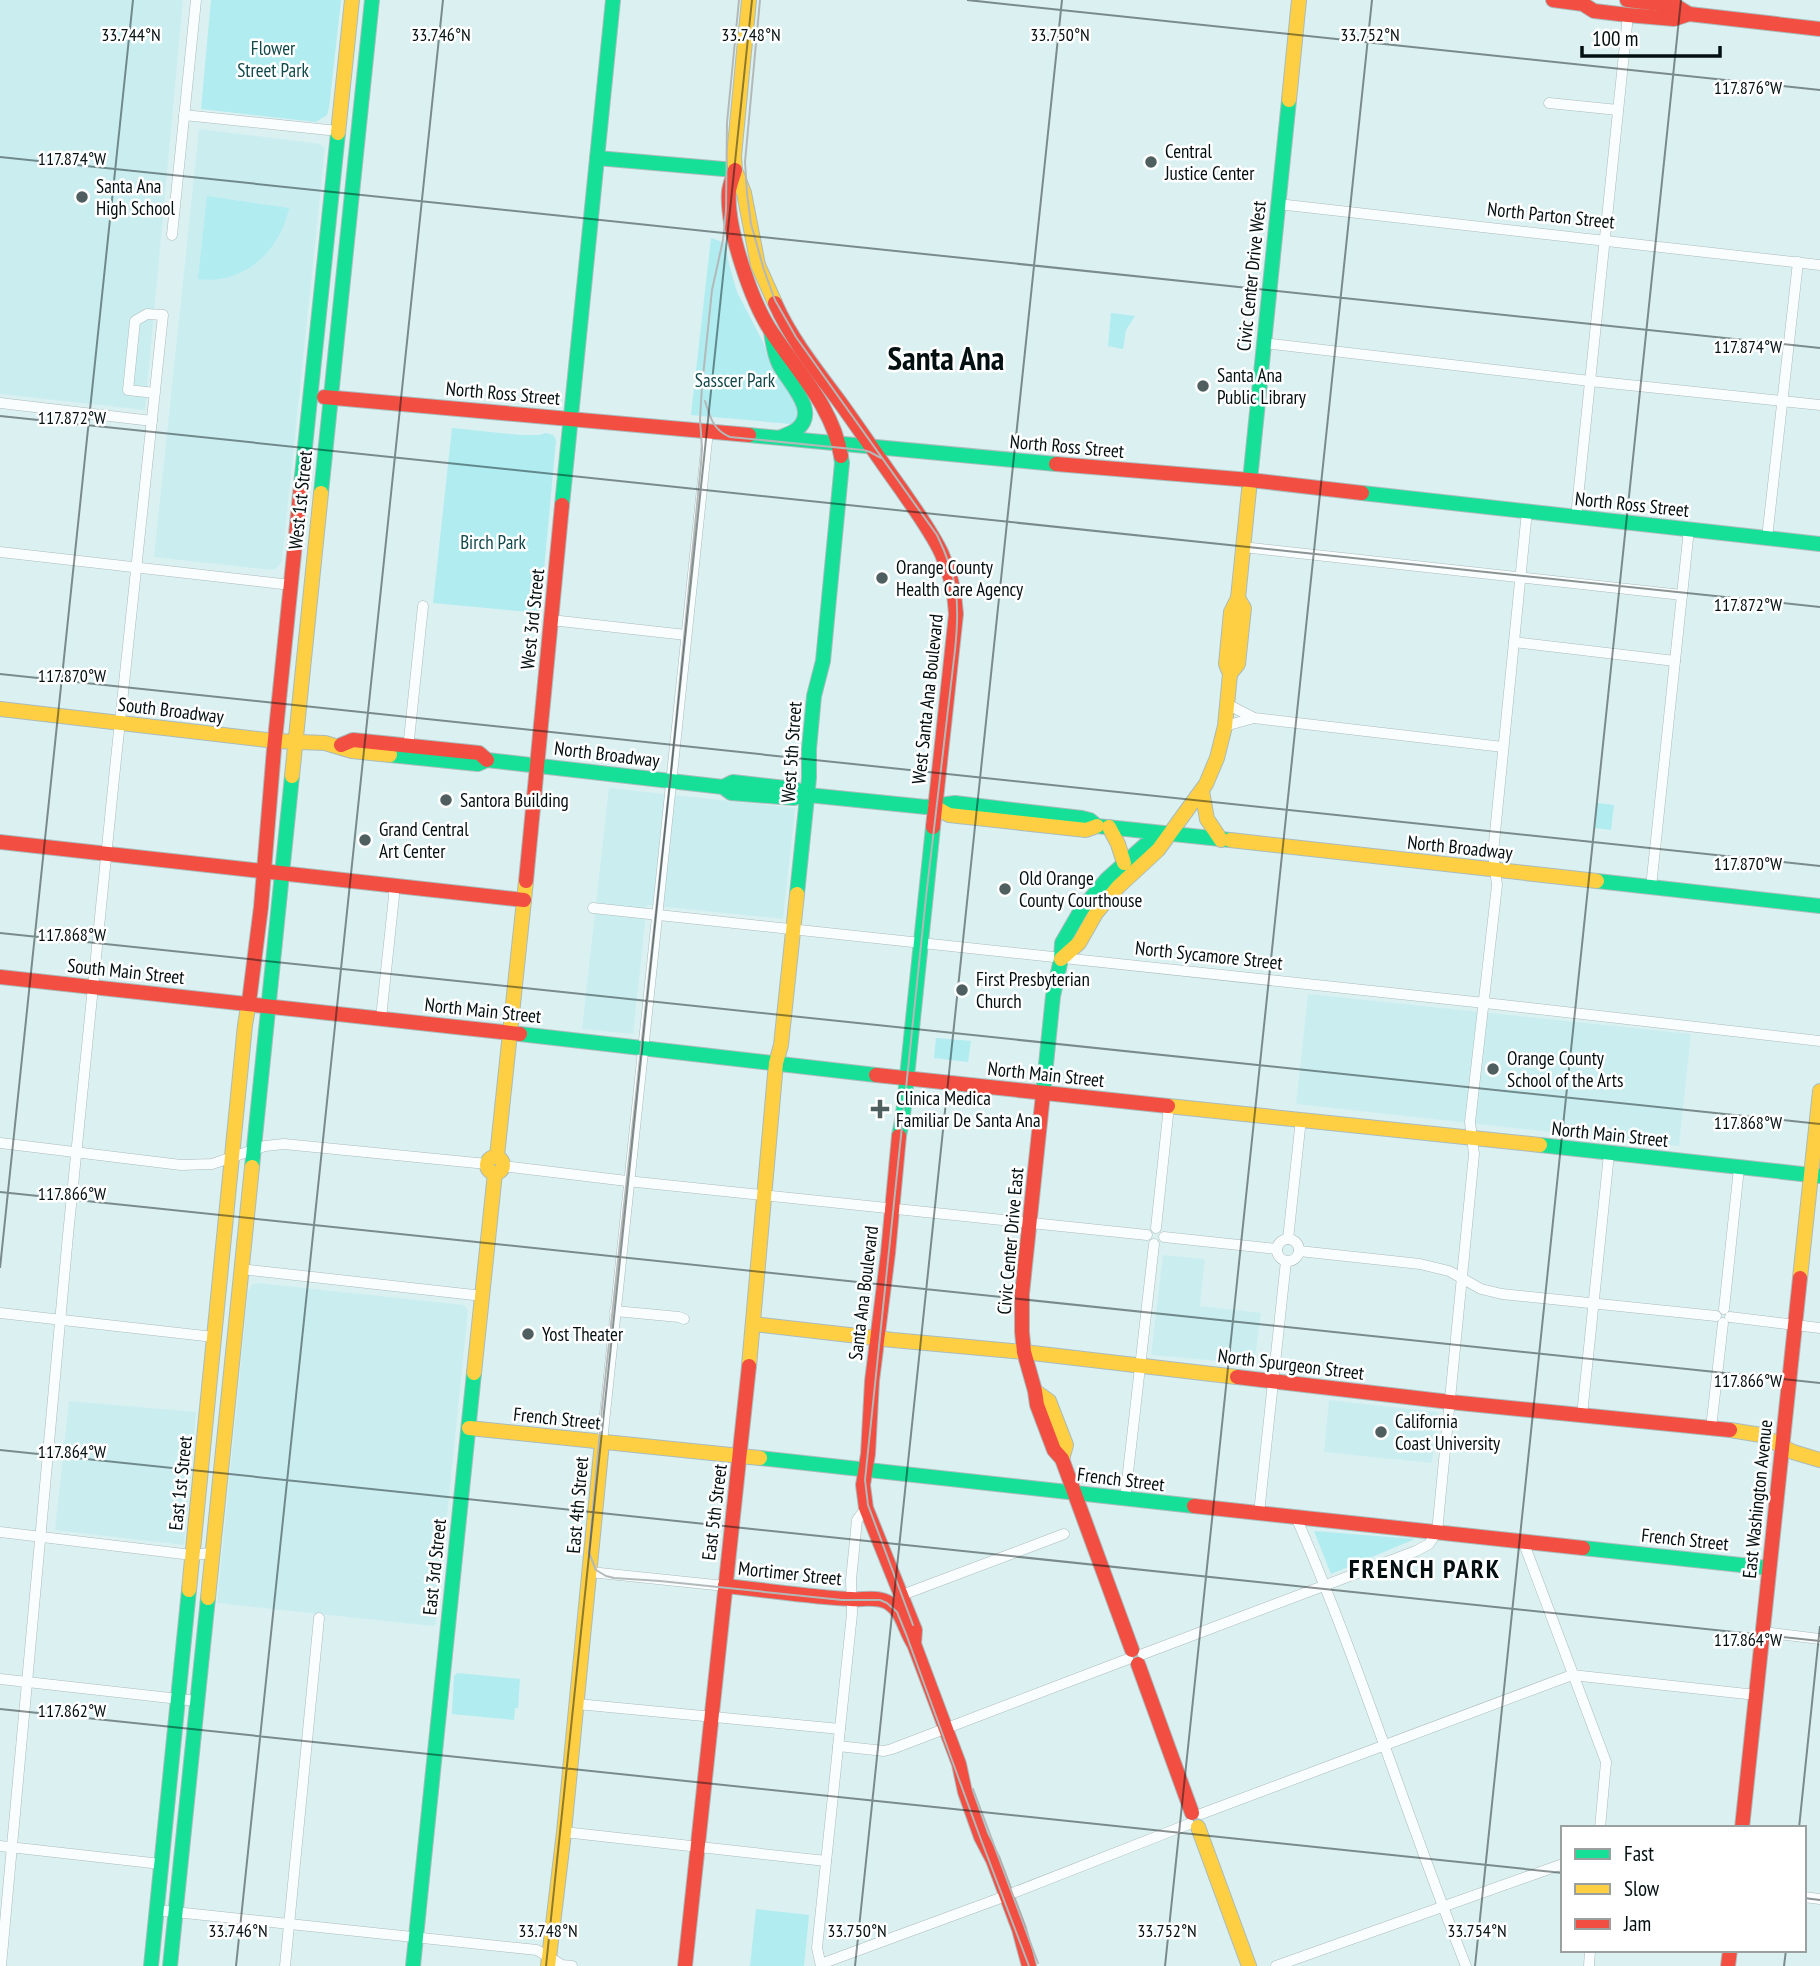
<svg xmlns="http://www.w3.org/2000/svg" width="1820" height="1966" font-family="'PT Sans Narrow',sans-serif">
<rect width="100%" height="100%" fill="#dbf0f1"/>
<g fill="#caeef0">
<path d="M0 0H183L145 410 0 394Z"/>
<path d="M199 129 320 144 325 148 282 561 277 568 273 570 154 557Z"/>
<path d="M609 788 795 808 783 919 647 905 633 1034 582 1029Z"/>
<path d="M1308 994 1691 1034 1679 1146 1296 1104Z"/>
<path d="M1163 1255 1205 1259 1200 1306 1261 1313 1254 1364 1151 1355Z"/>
<path d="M258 1283 463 1305 466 1307 468 1311 436 1624 433 1626 217 1603 248 1291 252 1285Z"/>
<path d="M1329 1400 1438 1412 1432 1463 1324 1452Z"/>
<path d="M69 1401 196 1412 184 1545 55 1530Z"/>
</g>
<g fill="#b0ecf0">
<path d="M211 0H341L329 108 327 115 316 122 201 109Z"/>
<path d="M207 196 289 208C280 251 244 285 198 279Z"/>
<path d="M711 238 725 243 729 264 737 292 763 342 769 360 801 408 799 418 791 424 691 415Z"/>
<path d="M1111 313 1135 316 1126 330 1123 349 1108 346Z"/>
<path d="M452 428 521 435H539L546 433 553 435 556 440 540 613 433 603Z"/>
<path d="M1597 803 1614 805 1611 830 1595 828Z"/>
<path d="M936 1038 971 1041 968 1062 934 1058Z"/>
<path d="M1314 1531 1415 1539 1331 1574Z"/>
<path d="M457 1673 520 1679 518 1708H515L514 1720 452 1714 454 1676Z"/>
<path d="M756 1909 809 1915 804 1966H750Z"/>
</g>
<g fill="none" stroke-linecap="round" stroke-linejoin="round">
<g stroke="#aabbbc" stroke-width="11">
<g id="street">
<path d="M1549 103 1618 110"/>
<path d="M184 115 338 131"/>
<path d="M1278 204 1820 265"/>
<path d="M172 235 196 0"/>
<path d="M1264 343 1590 381 1820 405"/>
<path d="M0 403 152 421"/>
<path d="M1576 517 1628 15"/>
<path d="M1767 538 1798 262"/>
<path d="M1243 547 1682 595"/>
<path d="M0 552 291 585"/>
<path d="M551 620 686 635"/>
<path d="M1514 642 1675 661"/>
<path d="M1227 704 1254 718 1503 747"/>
<path d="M1225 726 1254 718"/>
<path d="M408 749 423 606"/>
<path d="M1651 887 1689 529"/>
<path d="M593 908 1494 1004 1820 1041"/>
<path d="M381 1018 394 896 393 886"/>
<path d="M0 1143 181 1165 212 1164 265 1146 284 1144 487 1164"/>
<path d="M503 1166 627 1181 1147 1235"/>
<path d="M1156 1228 1169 1106"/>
<path d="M1164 1237 1277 1249"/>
<circle cx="1288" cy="1250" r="11"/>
<path d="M1288 1239 1301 1119"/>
<path d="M1299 1251 1420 1264 1449 1271 1481 1289 1502 1294 1716 1316"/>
<path d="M241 1269 483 1296"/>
<path d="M1724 1309 1739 1168"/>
<path d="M615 1311 679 1317 684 1319"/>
<path d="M0 1313 214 1337"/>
<path d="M1730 1317 1820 1328"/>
<path d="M1582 1415 1609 1154"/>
<path d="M1711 1428 1723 1323"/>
<path d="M602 1442 708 431"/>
<path d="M1125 1499 1154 1244"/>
<path d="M1259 1513 1286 1261"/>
<path d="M1296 1517C1360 1664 1407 1818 1466 1966"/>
<path d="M0 1532 192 1555 212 1553"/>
<path d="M1523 1541 1606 1762 1600 1828"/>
<path d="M590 1572 725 1586"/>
<path d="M902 1595 1064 1534"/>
<path d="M1763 1632 1820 1639"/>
<path d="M1143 1654 1416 1551 1429 1544 1437 1532 1474 1154 1470 1122 1497 885 1493 853 1527 511"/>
<path d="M0 1679 197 1701"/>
<path d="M577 1704 840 1729"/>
<path d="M838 1746 884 1751 892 1749 1128 1659"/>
<path d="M1201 1814 1572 1675 1756 1695"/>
<path d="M564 1832 826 1861"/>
<path d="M0 1846 161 1864"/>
<path d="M1804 1897 1820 1899"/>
<path d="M156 1910 537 1950 562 1965 572 1966"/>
<path d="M821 1964 995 1900 1189 1824"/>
<path d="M1 1966 68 1235 114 778 163 315 147 314 135 321 128 390 155 393"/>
<path d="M285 1966 319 1618"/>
<path d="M821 1966 817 1948 852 1614 851 1580 857 1520 866 1508"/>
<path d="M1276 1966 1563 1864"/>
<path d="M1589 1966 1590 1950"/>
</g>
</g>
<g stroke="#aabbbc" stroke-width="16">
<g id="fast">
<path d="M597 158 735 170"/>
<path d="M771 332C773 343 774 354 779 364 788 382 821 412 796 430 792 433 786 435 781 437"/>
<path d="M749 435 1056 464"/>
<path d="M301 485 338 133"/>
<path d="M1249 490 1289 100"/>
<path d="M321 493 372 0"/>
<path d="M1362 493 1820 544"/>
<path d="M562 505 613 0"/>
<path d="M390 755 478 764 487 760 723 787 731 793 794 798 808 795"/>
<path d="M723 787 733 782 795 789 808 795 926 807 955 803 1082 818 1090 820 1097 826 1230 840"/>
<path d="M1597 881 1820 906"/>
<path d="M797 894 809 778V749L814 696 823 661 842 463 841 456"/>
<path d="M520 1034 876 1075"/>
<path d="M1043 1094 1053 996 1061 959 1062 943 1081 910 1107 879 1145 845 1167 835"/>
<path d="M899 1136 903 1115 933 827"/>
<path d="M1540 1145 1820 1176"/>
<path d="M252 1167 292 776"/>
<path d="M760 1458 1194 1506"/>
<path d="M1583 1548 1769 1568"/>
<path d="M151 1966 189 1590"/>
<path d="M170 1966 208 1598"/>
<path d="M413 1966 474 1373"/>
</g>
</g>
<g stroke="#aabbbc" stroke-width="16">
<g id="slow">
<path d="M749 0 734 156 735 170 744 193 758 265 775 303"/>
<path d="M1289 100 1299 0"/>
<path d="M338 133 352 0"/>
<path d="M1230 674 1238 664 1244 608 1238 598"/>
<path d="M0 709 275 741 325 743 352 751 390 755"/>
<path d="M292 776 321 493"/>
<path d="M1202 791 1207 819 1221 840"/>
<path d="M935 807 949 815 1086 830 1097 826"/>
<path d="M1109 827 1118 844 1124 863"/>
<path d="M1230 840 1597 881"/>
<path d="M1061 959 1079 943 1096 913 1118 887 1158 850 1206 784 1217 758 1225 726 1230 674 1226 664 1231 612 1238 598 1249 490"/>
<path d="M1168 1106 1540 1145"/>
<path d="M497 1156 526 881"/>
<circle cx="495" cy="1165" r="8"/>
<path d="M1800 1278 1820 1091"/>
<path d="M753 1324 893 1340 1024 1352 1237 1377"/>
<path d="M749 1366 776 1063 781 1045 797 894"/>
<path d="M474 1373 495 1173"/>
<path d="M1035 1391 1049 1401 1066 1445 1062 1459"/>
<path d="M469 1428 760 1458"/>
<path d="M1730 1430 1761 1435 1793 1452 1820 1460"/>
<path d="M189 1590 245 1025 249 1002"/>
<path d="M208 1598 252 1167"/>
<path d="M1198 1827 1249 1966"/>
<path d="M548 1966 564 1832 602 1442"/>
</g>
</g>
<g stroke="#aabbbc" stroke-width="16">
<g id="jam">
<path d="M1553 0 1583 4 1594 11 1628 15 1674 19 1689 14"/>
<path d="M1627 0 1676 6 1689 14 1820 29"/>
<path d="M735 170C733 177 730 184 729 191 726 228 752 304 773 334 799 373 833 408 841 456"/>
<path d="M775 303C791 339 816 370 839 401 860 430 880 460 901 489 931 533 953 559 956 614L933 827"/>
<path d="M324 397 749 435"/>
<path d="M1056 464 1250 480 1362 493"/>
<path d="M341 745 353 740 479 753 487 760"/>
<path d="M0 842 524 900"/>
<path d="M526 881 562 505"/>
<path d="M0 977 520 1034"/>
<path d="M249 1002 261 907 274 749 301 485"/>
<path d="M876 1075 1168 1106"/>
<path d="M1043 1094 1022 1294V1332L1024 1352 1035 1391 1037 1405 1054 1450 1062 1459 1132 1650"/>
<path d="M899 1136 888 1253 872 1381 868 1454 863 1485 866 1508 915 1630 914 1644"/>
<path d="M1237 1377 1450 1402 1730 1430"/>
<path d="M1194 1506 1583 1548"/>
<path d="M725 1586C767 1590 809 1597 851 1599 863 1600 878 1596 889 1603 903 1612 905 1631 914 1644L959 1764 965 1792 981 1837 993 1860 1019 1929 1029 1966"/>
<path d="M1138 1664 1192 1813"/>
<path d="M1742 1828 1800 1278"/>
<path d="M685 1966 749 1366"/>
<path d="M1728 1966 1730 1950"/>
</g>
</g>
<use href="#street" stroke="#fafdfd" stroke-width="10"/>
<use href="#fast" stroke="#16e098" stroke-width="14"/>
<use href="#slow" stroke="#ffcf43" stroke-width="14"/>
<use href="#jam" stroke="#f24e42" stroke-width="14"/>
<g stroke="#b3b9b9" stroke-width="2">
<path d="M739 0 727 123 726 210 723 240 712 290 702 386 700 419 702 448 701 464 670 781 602 1408 589 1553 596 1570 606 1576 614 1578 660 1581 842 1600H880L887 1603 897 1612 906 1634 980 1837 1029 1966"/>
<path d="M760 0 745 162 747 193 751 224 764 270 775 300 796 337 937 535C958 578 960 603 955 650L926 897 865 1480 868 1505 913 1625"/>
<path d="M705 401C710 417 713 430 730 437L863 450 870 452 881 458"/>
<path d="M973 1789 1038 1963"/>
</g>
</g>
<path fill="none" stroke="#030f10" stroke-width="2" stroke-opacity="0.45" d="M967 0 1820 90M0 157 1820 348M0 416 1820 607M0 674 1820 866M0 933 1820 1124M0 1192 1820 1383M0 1268 133 0M0 1450 1820 1641M0 1709 1563 1873M1799 1828 1820 1626M1804 1898 1820 1900M236 1966 443 0M546 1966 752 0M855 1966 1062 0M1165 1966 1372 0M1475 1966 1681 0M1784 1966 1786 1950"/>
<g fill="#4f5e5f" stroke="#fff" stroke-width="2.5">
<circle cx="1151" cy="162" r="7"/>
<circle cx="82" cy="197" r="7"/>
<circle cx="1203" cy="386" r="7"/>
<circle cx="882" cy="578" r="7"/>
<circle cx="446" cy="800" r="7"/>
<circle cx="365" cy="840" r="7"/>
<circle cx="1005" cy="889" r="7"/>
<circle cx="962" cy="990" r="7"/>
<circle cx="1493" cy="1069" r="7"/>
<path d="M876.5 1098.5h7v7h7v7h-7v7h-7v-7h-7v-7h7z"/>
<circle cx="528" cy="1334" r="7"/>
<circle cx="1381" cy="1432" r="7"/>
</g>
<g text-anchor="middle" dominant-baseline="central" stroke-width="5" stroke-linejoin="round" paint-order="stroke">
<g font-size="19" fill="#11484b" stroke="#fff">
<text x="273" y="48">Flower<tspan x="273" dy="22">Street Park</tspan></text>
<text x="735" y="380">Sasscer Park</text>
<text x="493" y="542">Birch Park</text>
</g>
<g font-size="19" fill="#030f10" stroke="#fff" text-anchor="start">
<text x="1165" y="151">Central<tspan x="1165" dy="22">Justice Center</tspan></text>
<text x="96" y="186">Santa Ana<tspan x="96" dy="22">High School</tspan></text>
<text x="1217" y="375">Santa Ana<tspan x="1217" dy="22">Public Library</tspan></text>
<text x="896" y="567">Orange County<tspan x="896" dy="22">Health Care Agency</tspan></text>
<text x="460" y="800">Santora Building</text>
<text x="379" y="829">Grand Central<tspan x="379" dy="22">Art Center</tspan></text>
<text x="1019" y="878">Old Orange<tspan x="1019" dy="22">County Courthouse</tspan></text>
<text x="976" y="979">First Presbyterian<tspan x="976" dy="22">Church</tspan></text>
<text x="1507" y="1058">Orange County<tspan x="1507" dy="22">School of the Arts</tspan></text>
<text x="896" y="1098">Clinica Medica<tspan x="896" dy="22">Familiar De Santa Ana</tspan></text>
<text x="542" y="1334">Yost Theater</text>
<text x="1395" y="1421">California<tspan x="1395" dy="22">Coast University</tspan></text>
</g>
<g font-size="19" fill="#030f10" stroke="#fff">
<text transform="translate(1551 215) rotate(6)">North Parton Street</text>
<text transform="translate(1251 276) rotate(-84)">Civic Center Drive West</text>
<text transform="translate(503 393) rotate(5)">North Ross Street</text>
<text transform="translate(1067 446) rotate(5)">North Ross Street</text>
<text transform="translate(300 500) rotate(-84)">West 1st Street</text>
<text transform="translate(1632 504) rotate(6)">North Ross Street</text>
<text transform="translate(532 619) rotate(-84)">West 3rd Street</text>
<text transform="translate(927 699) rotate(-84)">West Santa Ana Boulevard</text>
<text transform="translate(171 710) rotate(7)">South Broadway</text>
<text transform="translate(791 752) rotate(-86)">West 5th Street</text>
<text transform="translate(607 754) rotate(7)">North Broadway</text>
<text transform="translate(1460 847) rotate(6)">North Broadway</text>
<text transform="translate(1209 955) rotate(6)">North Sycamore Street</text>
<text transform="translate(126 971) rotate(6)">South Main Street</text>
<text transform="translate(483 1010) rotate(6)">North Main Street</text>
<text transform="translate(1046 1074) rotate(6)">North Main Street</text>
<text transform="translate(1610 1134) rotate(6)">North Main Street</text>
<text transform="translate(1010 1241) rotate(-85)">Civic Center Drive East</text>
<text transform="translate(863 1293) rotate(-83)">Santa Ana Boulevard</text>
<text transform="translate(1291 1364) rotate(7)">North Spurgeon Street</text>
<text transform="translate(557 1418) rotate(6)">French Street</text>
<text transform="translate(1121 1479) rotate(7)">French Street</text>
<text transform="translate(180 1483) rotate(-84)">East 1st Street</text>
<text transform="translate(1757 1499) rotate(-84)">East Washington Avenue</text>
<text transform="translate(577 1505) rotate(-85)">East 4th Street</text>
<text transform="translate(714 1512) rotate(-83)">East 5th Street</text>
<text transform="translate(1685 1539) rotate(6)">French Street</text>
<text transform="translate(434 1567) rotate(-84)">East 3rd Street</text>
<text transform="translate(790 1573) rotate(6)">Mortimer Street</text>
</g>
<g font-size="26" font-weight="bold" letter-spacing="2" fill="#030f10" stroke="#fff">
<text x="1425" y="1568">FRENCH PARK</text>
</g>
<g font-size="33" font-weight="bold" fill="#030f10" stroke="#fff">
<text x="946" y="357">Santa Ana</text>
</g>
</g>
<g font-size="18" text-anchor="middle" fill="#030f10" stroke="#fff" stroke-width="5" stroke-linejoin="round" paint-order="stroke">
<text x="131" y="41">33.744°N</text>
<text x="441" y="41">33.746°N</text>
<text x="751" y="41">33.748°N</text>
<text x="1060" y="41">33.750°N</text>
<text x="1370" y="41">33.752°N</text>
<text x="1748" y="94">117.876°W</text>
<text x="72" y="165">117.874°W</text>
<text x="1748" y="353">117.874°W</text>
<text x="72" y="424">117.872°W</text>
<text x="1748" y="611">117.872°W</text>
<text x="72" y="682">117.870°W</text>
<text x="1748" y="870">117.870°W</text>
<text x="72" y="941">117.868°W</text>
<text x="1748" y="1129">117.868°W</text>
<text x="72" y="1200">117.866°W</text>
<text x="1748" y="1387">117.866°W</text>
<text x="72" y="1458">117.864°W</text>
<text x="1748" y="1646">117.864°W</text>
<text x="72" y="1717">117.862°W</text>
<text x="238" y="1937">33.746°N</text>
<text x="548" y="1937">33.748°N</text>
<text x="857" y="1937">33.750°N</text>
<text x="1167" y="1937">33.752°N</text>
<text x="1477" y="1937">33.754°N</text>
</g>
<rect x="1561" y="1826" width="245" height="126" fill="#ffffff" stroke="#9a9f9f" stroke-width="2"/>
<rect x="1575" y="1849" width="35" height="10" fill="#16e098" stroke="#9a9f9f" stroke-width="2"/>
<text x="1624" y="1861" font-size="21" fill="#030f10">Fast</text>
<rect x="1575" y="1884" width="35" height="10" fill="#ffcf43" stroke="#9a9f9f" stroke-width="2"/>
<text x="1624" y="1896" font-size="21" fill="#030f10">Slow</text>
<rect x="1575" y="1919" width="35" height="10" fill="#f24e42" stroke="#9a9f9f" stroke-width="2"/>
<text x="1624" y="1931" font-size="21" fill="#030f10">Jam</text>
<path d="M1582 46v10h138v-10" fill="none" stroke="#030f10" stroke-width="3.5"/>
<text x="1592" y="46" font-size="21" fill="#030f10" stroke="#ffffff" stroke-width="5" paint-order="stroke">100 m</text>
</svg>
